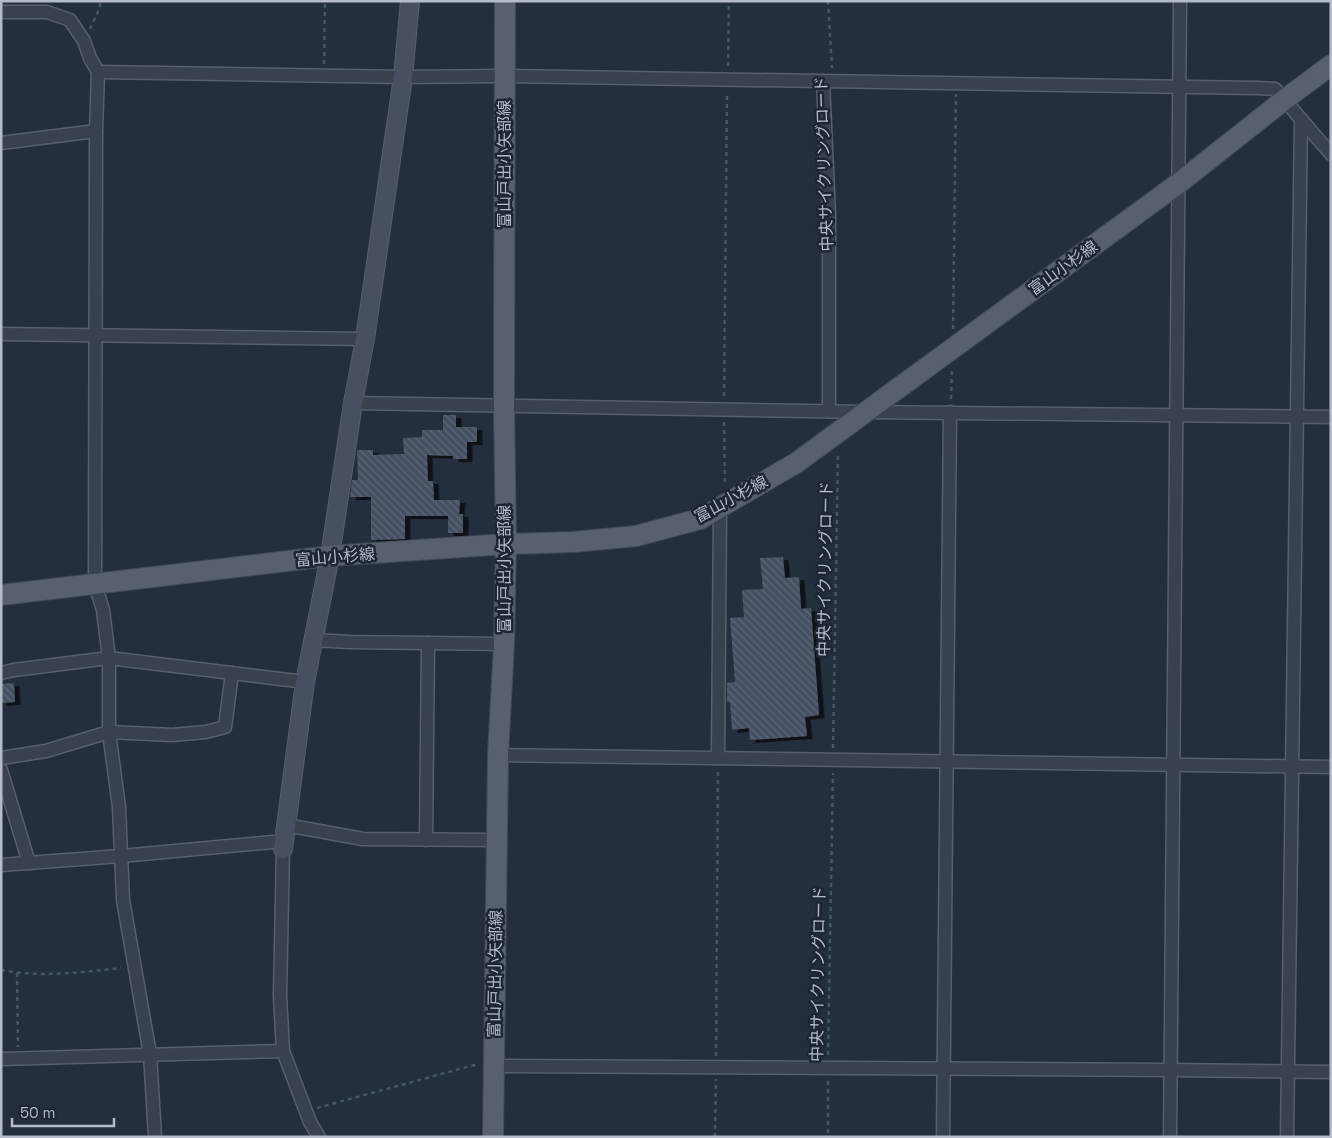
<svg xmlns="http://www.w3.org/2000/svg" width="1332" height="1138" font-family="'Space Grotesk','Noto Sans JP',sans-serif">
<defs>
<pattern id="building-back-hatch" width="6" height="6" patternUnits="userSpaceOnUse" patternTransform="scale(1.25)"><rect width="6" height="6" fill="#455162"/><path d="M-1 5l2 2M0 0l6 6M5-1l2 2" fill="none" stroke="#5d6877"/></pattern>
<filter id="shadow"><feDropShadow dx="5.5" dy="3" stdDeviation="0" flood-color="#0009"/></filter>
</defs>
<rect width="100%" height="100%" fill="#242f3e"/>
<g fill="url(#building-back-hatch)" filter="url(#shadow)">
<path d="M443 415H456V427H477V442H467V459H453V456L427 455 428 481H433L434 500H460L459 514H463V533H448V516H405V539L371 540V497H350L352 480H358L357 450H373V455L404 454 403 438 422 437V430H443Z"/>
<path d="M783 557 785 578 799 577 801 609 811 608 819 715 805 717 807 736 750 740 749 728 732 730 730 702H727V683L735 682 730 618 744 617 742 590 763 589 760 558Z"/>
<path d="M14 683 15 702 1 703V684Z"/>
</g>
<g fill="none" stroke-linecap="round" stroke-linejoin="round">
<g stroke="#565f6c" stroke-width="15">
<g id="street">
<path d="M1 12H47L70 20 84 41 90 58 98 72 96 131 95 584 103 610 109 658V732L119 807 123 900 150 1054 155 1137"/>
<path d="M98 72 403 77 504 76 1257 88 1275 89 1331 154"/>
<path d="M823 81 829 214V411"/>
<path d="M1 143 96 131"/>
<path d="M1 334 365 339"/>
<path d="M353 403 867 412 1331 417"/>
<path d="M312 640 350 642 504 644"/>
<path d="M1 673 14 670 109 658 305 682"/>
<path d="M498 755 1331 767"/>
<path d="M1 758 46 751 109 732 172 735 206 732 225 727 232 673"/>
<path d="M718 758 720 508"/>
<path d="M1 770 29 863"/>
<path d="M286 825 363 839 496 840"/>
<path d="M426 840 428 643"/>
<path d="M283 849 280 995 283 1051 310 1122 319 1137"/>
<path d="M1 865 121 856 284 841"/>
<path d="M1 1059 283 1051"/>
<path d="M493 1066 1170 1070 1331 1072"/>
<path d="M943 1137 950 412"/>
<path d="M1170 1137 1180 1"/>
<path d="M1287 1137 1301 119"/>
</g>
</g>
<g stroke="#565f6c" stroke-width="20">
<path id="secondary" d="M283 849 305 682 330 556 353 403 365 339 403 77 410 1"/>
</g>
<g stroke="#414a57" stroke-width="22">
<g id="primary">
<path d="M1 595 330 556 506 544 573 542 636 536 700 519 796 463 1179 183 1284 100 1331 65"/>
<path d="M493 1137 498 755 504 644 506 544 504 405 505 1"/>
</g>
</g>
<g stroke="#44595c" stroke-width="2.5" stroke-dasharray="4 4" stroke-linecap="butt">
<path d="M828 1 832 68"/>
<path d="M90 29 100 7V1"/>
<path d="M324 64 325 1"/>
<path d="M728 66 729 1"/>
<path d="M953 329 956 94"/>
<path d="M724 396 727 92"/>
<path d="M951 399 952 369"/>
<path d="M724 422 725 486"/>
<path d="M833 748 838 453"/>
<path d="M1 970C42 978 81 972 121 968"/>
<path d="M17 973 18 1047"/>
<path d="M828 1055 833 773"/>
<path d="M716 1056 718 772"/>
<path d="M828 1081V1137"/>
<path d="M317 1108 478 1064"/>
<path d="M715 1137 716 1079"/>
</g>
<use href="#street" stroke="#38414e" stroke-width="12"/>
<use href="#secondary" stroke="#465061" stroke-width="18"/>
<use href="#primary" stroke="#56606e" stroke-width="20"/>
</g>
<g text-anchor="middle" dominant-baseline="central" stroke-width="5" stroke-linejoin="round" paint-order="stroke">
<g font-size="16" fill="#b4bcc9" stroke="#1d2633">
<text transform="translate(504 164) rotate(-90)">富山戸出小矢部線</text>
<text transform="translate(824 164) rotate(-92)">中央サイクリングロード</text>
<text transform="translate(1063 268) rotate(-36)">富山小杉線</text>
<text transform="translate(731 499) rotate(-28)">富山小杉線</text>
<text transform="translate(335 557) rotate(-5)">富山小杉線</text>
<text transform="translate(504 569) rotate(-90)">富山戸出小矢部線</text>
<text transform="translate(825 569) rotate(-89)">中央サイクリングロード</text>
<text transform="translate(495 974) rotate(-89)">富山戸出小矢部線</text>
<text transform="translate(818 974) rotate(-89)">中央サイクリングロード</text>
</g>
</g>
<rect width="1332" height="1138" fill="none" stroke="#b4bcc9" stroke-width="5"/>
<path d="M12 1118v8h102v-8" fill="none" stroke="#b4bcc9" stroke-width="2.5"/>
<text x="20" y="1118" font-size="15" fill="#b4bcc9" stroke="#1d2633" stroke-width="4" paint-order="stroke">50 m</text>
</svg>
